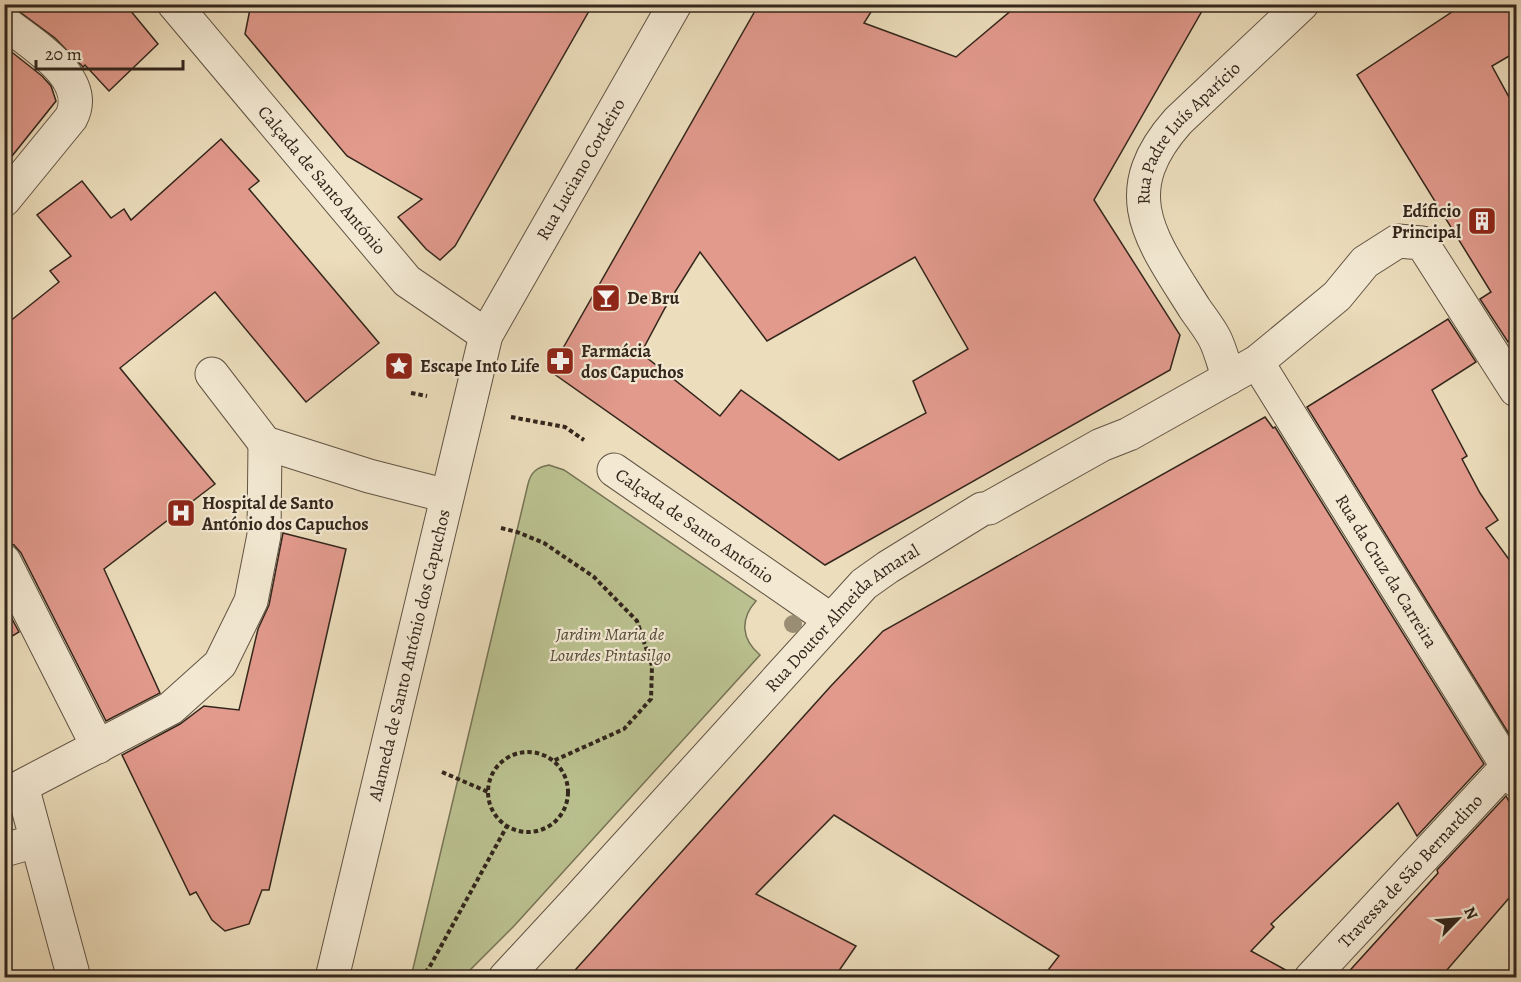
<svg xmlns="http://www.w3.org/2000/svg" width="1521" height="982" font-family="Alegreya,serif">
<rect width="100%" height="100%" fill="#ecddbc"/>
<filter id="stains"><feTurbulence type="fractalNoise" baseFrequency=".00333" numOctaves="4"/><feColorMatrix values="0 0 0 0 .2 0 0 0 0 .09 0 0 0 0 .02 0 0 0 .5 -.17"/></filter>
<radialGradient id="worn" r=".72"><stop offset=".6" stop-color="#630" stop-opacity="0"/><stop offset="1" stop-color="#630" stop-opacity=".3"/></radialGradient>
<path fill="#bac08f" stroke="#767356" stroke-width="1.5" d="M549 465 564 470 756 601C740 619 741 639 760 655L514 926 463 977H411L528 484C531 472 537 467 549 465Z"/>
<g fill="#e29a8d" stroke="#33261c" stroke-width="1.5" fill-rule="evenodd">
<path d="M9 4H125L158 44 109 91 85 65 83 67 55 38Z"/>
<path d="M251 4H593L455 246 440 260 426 249 398 217 422 199 347 156 245 34Z"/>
<path d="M759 4H876L864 23 956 57 1019 4H1206L1094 200 1180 335 1170 370 825 565 550 371ZM700 252 767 341 915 257 968 349 913 381 926 413 839 460 741 390 720 416 641 353 665 308Z"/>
<path d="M1464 4H1516V52L1492 66 1516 110V337L1508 342 1480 299 1491 292 1357 75Z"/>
<path d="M4 46 42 76 51 86 56 101 4 166Z"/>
<path d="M221 139 259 181 249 189 379 343 306 402 215 292 120 368 215 484 104 569 160 693 106 721 21 553 14 545 4 542V326L59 282 50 271 71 256 37 215 82 181 111 218 124 209 131 220Z"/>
<path d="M1448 319 1476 362 1432 390 1467 456 1462 459 1480 493 1498 520 1486 528 1516 569V729L1509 734 1307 407Z"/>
<path d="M1265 417 1273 428 1275 427 1484 764 1417 836 1398 803 1271 924 1274 927 1251 951 1293 974V978H1042L1059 956 834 815 756 894 856 946 834 978H568L830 687 883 631Z"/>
<path d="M283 533 346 549 269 890H262L249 924 225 931 212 920 196 892 190 895 122 755 180 724 204 706 239 710 258 629 269 605Z"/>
<path d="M4 604 19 632 4 641Z"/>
<path d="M1506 796 1516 814V890L1440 978H1343L1438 873 1437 870Z"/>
</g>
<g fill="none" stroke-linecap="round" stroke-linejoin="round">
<g stroke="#615444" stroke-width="35">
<g id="minor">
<path id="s1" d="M174 4 407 281 486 335"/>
<path d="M4 22C31 44 92 78 71 118L4 200"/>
<path id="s2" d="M1257 362 1516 780"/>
<path d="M212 374 265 443 369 476 447 496"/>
<path id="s3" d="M1229 378C1224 366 1221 351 1215 339 1210 329 1202 319 1195 309 1152 240 1113 194 1178 121L1302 4"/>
<path id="s4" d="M614 470 831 620"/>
<path d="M4 561 98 747"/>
<path d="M4 850 36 841"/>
<path d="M74 978 22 786 171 708 220 664 251 601 264 535 265 443"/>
<path id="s5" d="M332 978 486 335 675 4"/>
<path id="s6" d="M505 978 580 897 864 584 888 567 982 509 989 508 1101 445 1129 434 1257 362 1337 296 1365 262 1398 241 1422 243 1516 390"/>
<path id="s7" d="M1311 978 1508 766"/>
</g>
</g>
<g stroke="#33261c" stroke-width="4" stroke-dasharray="4.5 3" stroke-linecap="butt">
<path d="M411 393 427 396"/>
<path d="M511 417 565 427 584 440"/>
<path d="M501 528 517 532 544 543 594 577 637 621 652 666 651 699 624 729 553 761"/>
<circle cx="528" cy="792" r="40"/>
<path d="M442 772 488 792"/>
<path d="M420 978 429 968 507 826"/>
</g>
<use href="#minor" stroke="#f3e9d3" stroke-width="33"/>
</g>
<circle fill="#998d74" cx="793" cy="624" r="9"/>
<defs>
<g id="building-square" transform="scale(1.5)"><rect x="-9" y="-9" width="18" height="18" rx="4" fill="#8f2418" stroke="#f3e9d3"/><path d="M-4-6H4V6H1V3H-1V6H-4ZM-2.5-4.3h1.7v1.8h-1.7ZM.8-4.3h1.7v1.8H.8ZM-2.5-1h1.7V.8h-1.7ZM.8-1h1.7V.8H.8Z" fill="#fff"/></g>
<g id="bar-square" transform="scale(1.5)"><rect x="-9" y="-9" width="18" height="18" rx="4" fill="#8f2418" stroke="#f3e9d3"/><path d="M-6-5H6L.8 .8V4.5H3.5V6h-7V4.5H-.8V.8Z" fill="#fff"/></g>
<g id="pharmacy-square" transform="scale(1.5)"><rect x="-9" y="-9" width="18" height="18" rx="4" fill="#8f2418" stroke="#f3e9d3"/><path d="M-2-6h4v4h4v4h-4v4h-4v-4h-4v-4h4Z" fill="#fff"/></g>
<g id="sight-square" transform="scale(1.5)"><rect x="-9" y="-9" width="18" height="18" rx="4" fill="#8f2418" stroke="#f3e9d3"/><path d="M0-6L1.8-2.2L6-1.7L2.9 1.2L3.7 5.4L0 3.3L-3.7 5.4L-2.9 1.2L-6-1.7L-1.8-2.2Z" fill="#fff"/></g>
<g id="hospital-square" transform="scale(1.5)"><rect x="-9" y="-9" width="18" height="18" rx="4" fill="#8f2418" stroke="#f3e9d3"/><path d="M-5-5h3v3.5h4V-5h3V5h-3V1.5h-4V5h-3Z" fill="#fff"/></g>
</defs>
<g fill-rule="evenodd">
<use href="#building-square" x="1482" y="221"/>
<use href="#bar-square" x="606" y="298"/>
<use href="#pharmacy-square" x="560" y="361"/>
<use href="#sight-square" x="399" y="366"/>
<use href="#hospital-square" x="181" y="513"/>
</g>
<g text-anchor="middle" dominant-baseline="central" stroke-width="4.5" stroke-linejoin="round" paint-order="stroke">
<g font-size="18" fill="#33261c" stroke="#f3e9d3">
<text stroke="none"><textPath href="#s3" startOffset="282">Rua Padre Luís Aparício</textPath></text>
<text stroke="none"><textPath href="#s5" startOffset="852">Rua Luciano Cordeiro</textPath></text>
<text stroke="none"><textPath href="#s1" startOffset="230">Calçada de Santo António</textPath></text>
<text stroke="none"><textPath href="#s4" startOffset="98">Calçada de Santo António</textPath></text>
<text stroke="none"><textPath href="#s2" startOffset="246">Rua da Cruz da Carreira</textPath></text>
<text stroke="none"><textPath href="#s6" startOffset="494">Rua Doutor Almeida Amaral</textPath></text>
<text stroke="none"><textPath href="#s5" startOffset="332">Alameda de Santo António dos Capuchos</textPath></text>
<text stroke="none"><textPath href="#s7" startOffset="146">Travessa de São Bernardino</textPath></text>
</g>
<g font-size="18" font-weight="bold" fill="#33261c" stroke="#f3e9d3" text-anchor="start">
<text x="1461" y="211" text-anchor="end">Edíficio<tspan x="1461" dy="21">Principal</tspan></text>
<text x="627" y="298">De Bru</text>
<text x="581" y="351">Farmácia<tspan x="581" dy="21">dos Capuchos</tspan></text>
<text x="420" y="366">Escape Into Life</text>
<text x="202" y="503">Hospital de Santo<tspan x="202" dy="21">António dos Capuchos</tspan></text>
</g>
<g font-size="18" font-style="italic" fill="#554c39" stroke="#f3e9d3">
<text x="610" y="634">Jardim Maria de<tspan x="610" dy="21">Lourdes Pintasilgo</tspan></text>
</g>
</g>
<rect width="1521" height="982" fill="none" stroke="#ecddbc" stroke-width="24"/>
<rect x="6" y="6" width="1509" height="970" fill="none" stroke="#33261c" stroke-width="3"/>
<rect x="12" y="12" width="1497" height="958" fill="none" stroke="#33261c" stroke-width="1.5"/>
<g transform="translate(1458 919) rotate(65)" stroke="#f3e9d3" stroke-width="4.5" paint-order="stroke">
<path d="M0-4.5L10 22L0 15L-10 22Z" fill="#33261c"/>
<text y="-9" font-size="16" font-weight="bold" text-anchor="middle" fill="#33261c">N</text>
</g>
<path d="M36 60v9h147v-9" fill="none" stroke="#33261c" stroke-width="3"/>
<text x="45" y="60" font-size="18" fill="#33261c" stroke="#f3e9d3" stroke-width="4.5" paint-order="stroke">20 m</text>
<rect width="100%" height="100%" filter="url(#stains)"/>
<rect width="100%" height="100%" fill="url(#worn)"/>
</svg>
